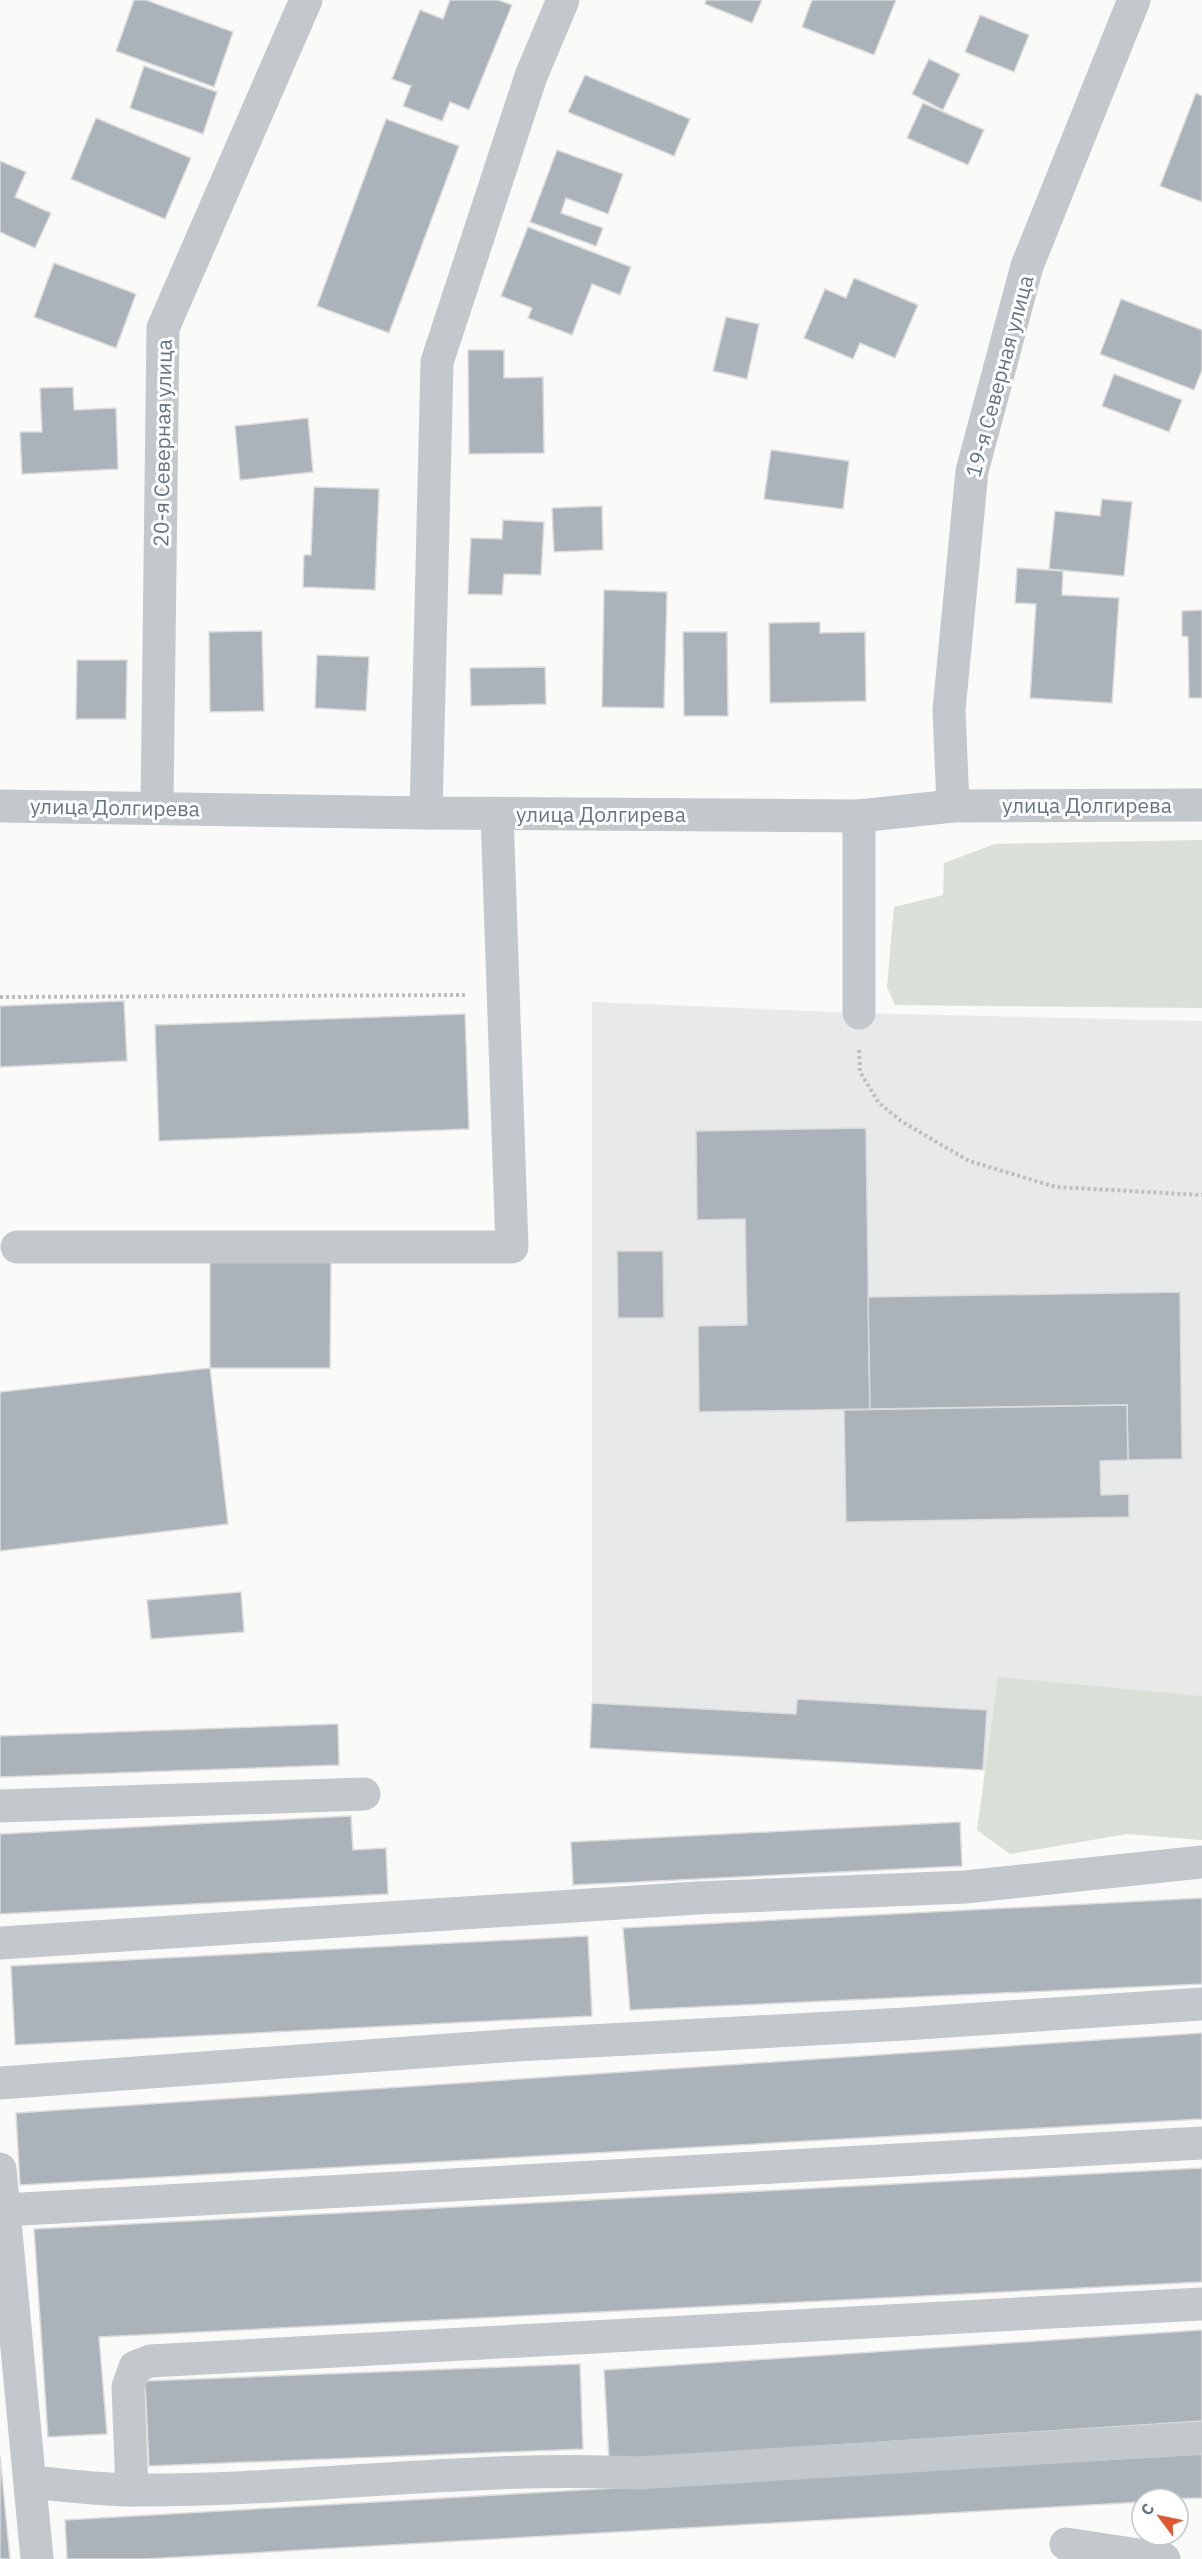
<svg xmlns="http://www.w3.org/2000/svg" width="1202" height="2559" font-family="'IBM Plex Sans',sans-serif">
<rect width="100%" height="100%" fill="#fafaf8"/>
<path fill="#e8e9e9" d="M592 1002 859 1013 1202 1021V1781L983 1770 986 1710 797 1699 796 1714 592 1703Z"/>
<g fill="#dadfd7">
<path d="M1202 840V1008L895 1005 887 987 894 907 943 895 944 863 995 844Z"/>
<path d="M998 1677 1202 1696V1840L1127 1834 1010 1854 977 1830Z"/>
</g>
<g fill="#aab3b9" stroke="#dcdcda" stroke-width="1.5">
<path d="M134 0H146L233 32 214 87 116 51Z"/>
<path d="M450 0H498L512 5 469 110 450 102 442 121 403 106 411 86 392 79 420 10 443 19Z"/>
<path d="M706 0H762L752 23 705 4Z"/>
<path d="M812 0H896L874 55 802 27Z"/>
<path d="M980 15 1029 35 1014 72 965 52Z"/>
<path d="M929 59 960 74 943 110 912 94Z"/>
<path d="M144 66 217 92 203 134 130 108Z"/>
<path d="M585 75 690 119 674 156 568 112Z"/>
<path d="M1196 93 1202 96V202L1160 186Z"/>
<path d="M923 103 984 130 968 165 907 138Z"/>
<path d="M96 118 191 158 165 219 71 179Z"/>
<path d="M386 119 459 146 389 333 317 306Z"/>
<path d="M557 150 623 174 608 214 566 198 561 213 603 228 596 246 530 222Z"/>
<path d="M0 161 26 172 15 197 51 213 35 248 0 232Z"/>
<path d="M528 227 631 267 620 295 592 284 572 335 528 318 532 308 501 296Z"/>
<path d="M54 263 136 294 116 348 34 317Z"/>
<path d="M854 278 918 305 895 358 860 343 853 359 804 338 825 289 846 298Z"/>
<path d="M1121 299 1202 330V370L1194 390 1100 354Z"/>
<path d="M726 317 759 324 747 379 713 371Z"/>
<path d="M468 350H504V378L543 377 544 453 469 454Z"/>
<path d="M1114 374 1182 400 1169 432 1102 406Z"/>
<path d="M73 387 74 410 116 408 118 469 22 474 20 432H42L40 388Z"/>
<path d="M308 418 313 472 240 480 235 426Z"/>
<path d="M771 450 849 461 843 509 764 499Z"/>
<path d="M314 487 379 489 375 590 303 587 304 555H311Z"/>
<path d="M1102 499 1132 502 1124 576 1049 569 1055 511 1100 516Z"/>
<path d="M602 506 603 550 554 552 552 508Z"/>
<path d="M503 520 544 522 541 575 504 574 502 595 468 594 471 538 502 539Z"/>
<path d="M1017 568 1063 571 1062 595 1119 598 1112 703 1030 698 1036 604 1015 603Z"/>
<path d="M604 590 667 592 664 708 602 707Z"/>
<path d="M1202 610V698H1189L1188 637 1182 636V611Z"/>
<path d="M820 622V633L865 632 866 701 770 703 769 623Z"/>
<path d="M262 631 264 711 210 712 209 632Z"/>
<path d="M683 632H727L728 716H684Z"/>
<path d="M317 655 369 657 366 711 315 708Z"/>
<path d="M77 660H127L126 719H76Z"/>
<path d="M545 667 546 704 471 706 470 668Z"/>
<path d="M124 1001 127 1061 0 1067V1006Z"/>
<path d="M465 1014 469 1129 159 1141 155 1025Z"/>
<path d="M866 1128 870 1409 699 1412 698 1326 747 1325 745 1219 697 1220 696 1131Z"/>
<path d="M617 1251H663L664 1318H618Z"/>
<path d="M210 1262H331L330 1368H210Z"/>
<path d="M1180 1292 1182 1459 1128 1460 1127 1405 870 1409 868 1297Z"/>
<path d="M210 1368 228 1524 0 1551V1392Z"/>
<path d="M1127 1405 1128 1460 1100 1461 1101 1495 1129 1494V1517L846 1522 844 1410Z"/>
<path d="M241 1592 244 1632 151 1639 147 1600Z"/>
<path d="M797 1699 987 1710 983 1770 590 1748 592 1703 796 1714Z"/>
<path d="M338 1724 339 1765 0 1777V1736Z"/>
<path d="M351 1816 353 1850 386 1848 388 1894 0 1914V1834Z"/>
<path d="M960 1822 962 1866 573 1885 571 1842Z"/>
<path d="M1202 1898V1984L630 2010 623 1928Z"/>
<path d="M588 1936 592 2016 15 2045 11 1966Z"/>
<path d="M1202 2033V2119L20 2185 16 2113Z"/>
<path d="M1202 2168V2282L99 2337 107 2434 48 2437 34 2229Z"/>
<path d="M1202 2330V2421L609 2460 604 2370Z"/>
<path d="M580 2364 583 2449 149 2466 145 2381Z"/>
<path d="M1202 2454V2498L1142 2499V2502L145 2559H67L65 2520Z"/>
<path d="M0 2456 10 2559H0Z"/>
</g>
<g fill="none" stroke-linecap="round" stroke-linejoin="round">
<g stroke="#bbbfc2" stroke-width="4" stroke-dasharray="3 3" stroke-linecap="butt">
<path d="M0 997 466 995"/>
<path d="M859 1050 860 1072 879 1103 901 1121 969 1161 1056 1187 1202 1195"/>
</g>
<g stroke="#c3c8cc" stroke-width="33">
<path d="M0 806 426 813 859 816 953 806 1202 805"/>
<path d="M953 806 949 710 972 471 1027 266 1134 0"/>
<path d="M157 807 163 328 306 0"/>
<path d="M426 813 437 362 531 76 563 0"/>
<path d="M859 816V1013"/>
<path d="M17 1247H512L497 814"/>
<path d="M0 1806 364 1794"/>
<path d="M0 1943 697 1898 965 1887 1202 1862"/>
<path d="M0 2083 516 2045 905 2024 1202 2004"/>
<path d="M0 2169 37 2559"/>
<path d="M4 2210 1202 2143"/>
<path d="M30 2482C64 2485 100 2490 134 2490 302 2491 470 2465 638 2473L1202 2438"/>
<path d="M132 2490 128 2387 135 2367 150 2361 1202 2304"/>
<path d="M1066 2544 1164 2559"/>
</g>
</g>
<g text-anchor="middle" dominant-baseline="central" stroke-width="6" stroke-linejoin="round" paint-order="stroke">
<g font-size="21" fill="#657683" stroke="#fff">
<text transform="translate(999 376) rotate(-75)">19-я Северная улица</text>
<text transform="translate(162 443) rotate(-89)">20-я Северная улица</text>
<text x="1087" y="805">улица Долгирева</text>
<text transform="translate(115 807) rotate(1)">улица Долгирева</text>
<text x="601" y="814">улица Долгирева</text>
</g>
</g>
<g transform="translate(1160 2517) rotate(302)"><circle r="28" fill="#ffffff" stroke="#c1c8cd" stroke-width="1.5"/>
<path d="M0-4.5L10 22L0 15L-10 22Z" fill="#e4572e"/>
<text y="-9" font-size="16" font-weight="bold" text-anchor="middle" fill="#657683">С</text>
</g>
</svg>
